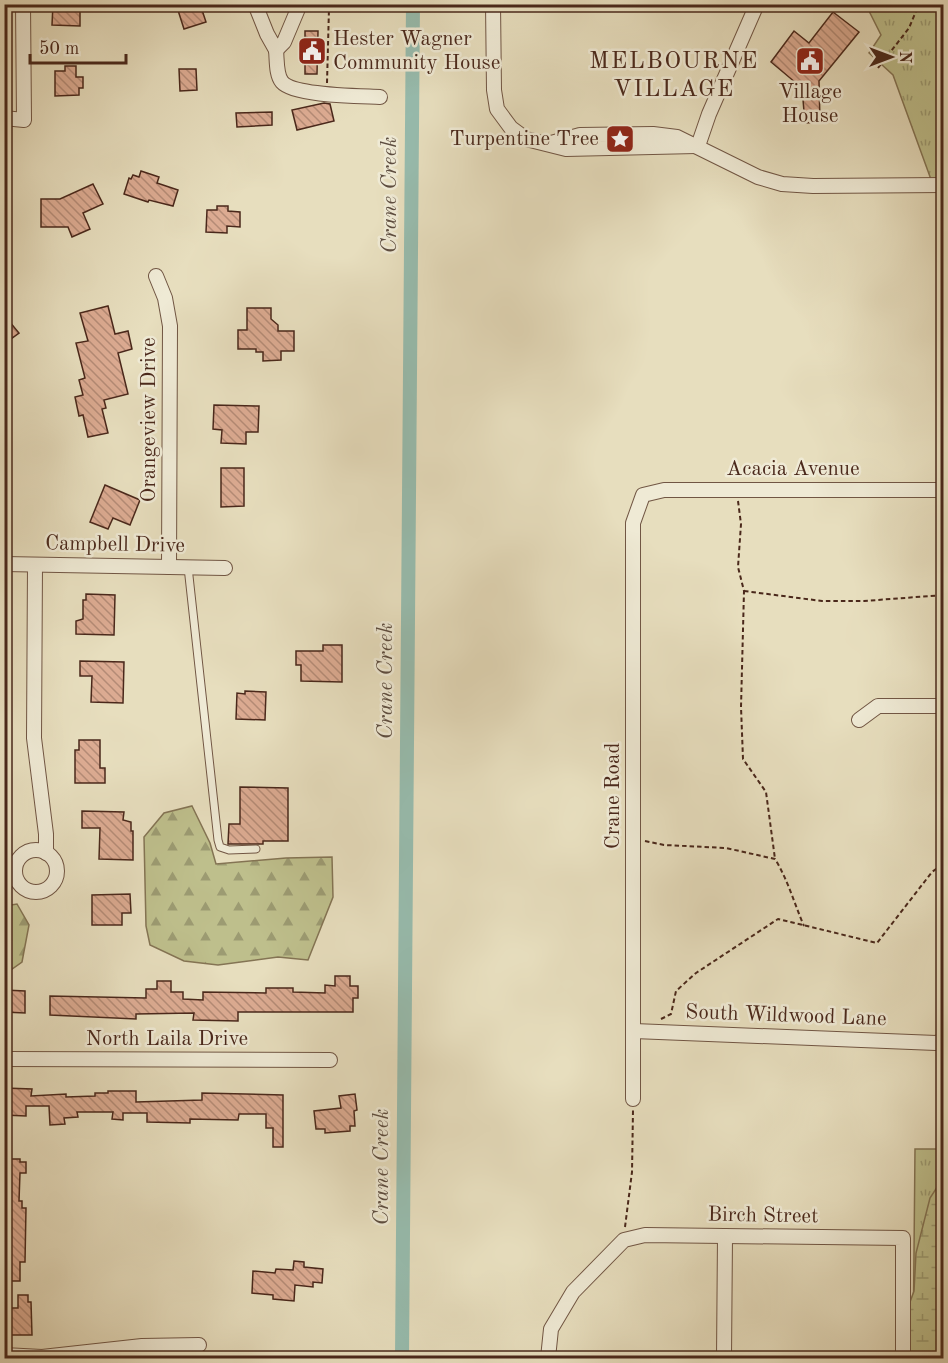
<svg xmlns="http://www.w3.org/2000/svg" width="948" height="1363" font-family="'Old Standard TT',serif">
<defs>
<pattern id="grass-tufts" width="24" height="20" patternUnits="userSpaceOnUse" patternTransform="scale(1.5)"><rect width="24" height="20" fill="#bebf8c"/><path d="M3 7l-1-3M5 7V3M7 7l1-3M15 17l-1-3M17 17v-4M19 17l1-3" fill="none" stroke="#9c9b72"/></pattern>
<pattern id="forest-firs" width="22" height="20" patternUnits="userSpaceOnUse" patternTransform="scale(1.5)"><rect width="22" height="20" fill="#bebf8c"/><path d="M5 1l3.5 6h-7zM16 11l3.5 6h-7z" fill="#9c9b72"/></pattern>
<pattern id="wetland-marsh" width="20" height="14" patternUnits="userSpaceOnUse" patternTransform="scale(1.5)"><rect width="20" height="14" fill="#bebf8c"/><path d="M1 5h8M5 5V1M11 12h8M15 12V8" fill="none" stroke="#9c9b72"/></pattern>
<pattern id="building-back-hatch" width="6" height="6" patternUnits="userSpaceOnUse" patternTransform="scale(1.5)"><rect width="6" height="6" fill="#dcab92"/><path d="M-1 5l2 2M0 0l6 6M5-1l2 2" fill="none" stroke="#b48b76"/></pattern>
</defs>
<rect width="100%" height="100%" fill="#e7debe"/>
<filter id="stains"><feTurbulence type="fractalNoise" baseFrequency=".00333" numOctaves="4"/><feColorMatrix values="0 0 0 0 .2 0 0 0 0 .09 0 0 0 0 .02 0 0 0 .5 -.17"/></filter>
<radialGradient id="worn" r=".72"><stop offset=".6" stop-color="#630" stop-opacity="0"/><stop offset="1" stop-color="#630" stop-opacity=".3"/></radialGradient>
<g fill="url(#grass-tufts)" stroke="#847454" stroke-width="1.5">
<path d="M866 5H943V172L933 185 893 75 869 53 881 35Z"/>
<path d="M915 1149H943V1358H913Z"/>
</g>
<g fill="url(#forest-firs)" stroke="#847454" stroke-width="1.5">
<path d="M192 806 210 843 216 864 286 858 332 857 333 897 308 960 278 957 218 965 184 961 150 945 146 926 144 837 164 813Z"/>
<path d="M17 904 29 925 22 962 5 974V906Z"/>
</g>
<path fill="url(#wetland-marsh)" stroke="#847454" stroke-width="1.5" d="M943 1178V1358H910V1302L914 1291 916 1253 930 1198Z"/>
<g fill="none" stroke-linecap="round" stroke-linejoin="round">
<path stroke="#97bcae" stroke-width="14" d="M402 1358 413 4"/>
</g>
<g fill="url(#building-back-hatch)" stroke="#4a281b" stroke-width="1.5">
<path d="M53 4H80V26L52 25Z"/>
<path d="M176 4H200L206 22 184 29Z"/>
<path d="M833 12 859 32 819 81 820 122 805 123 802 88 771 62 794 31 809 43Z"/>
<path d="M305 31H318L317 74H305Z"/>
<path d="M65 66H76V77H83V88H79V95L55 96V71H65Z"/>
<path d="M179 69H196L197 90 180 91Z"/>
<path d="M324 103 330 104 334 121 297 130 292 110Z"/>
<path d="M272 112V125L237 127 236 113Z"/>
<path d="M141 171 159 177 157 183 178 190 173 206 149 200 148 202 124 194 129 178 131 179 133 175 139 177Z"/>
<path d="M93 184 103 204 83 213 90 229 72 237 68 227H41V199H60Z"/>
<path d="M217 206H228V211L240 212V227L227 226V233L206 232 207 210H217Z"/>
<path d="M108 306 115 334 128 331 132 349 118 353 128 394 104 400 106 408 102 409 108 433 88 437 83 415 79 416 75 397 83 395 79 380 85 378 76 343 88 341 80 313Z"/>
<path d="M247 308H271V319L278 325V331H294V351H281V360L263 361V352H256V349H238V330H247Z"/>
<path d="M4 315 19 333 4 344Z"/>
<path d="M214 405 259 406 258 432H246V444L221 443 222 430 213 429Z"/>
<path d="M221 468H244V506L221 507Z"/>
<path d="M105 485 140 500 130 525 113 518 108 529 90 522Z"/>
<path d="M86 594 115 595 114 635 76 634V621L83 619V600H86Z"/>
<path d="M323 645H342V682L301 681V665H296V651H323Z"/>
<path d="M80 661 124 662 123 703 91 702 92 676H80Z"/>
<path d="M245 691 266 692 265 720 236 719 237 693 245 694Z"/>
<path d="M79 740H100V768H105V783H75V750H79Z"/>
<path d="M240 787 288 788V841H263V844H228L229 824H240Z"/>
<path d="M82 811 124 812 123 820 131 822V831H133V860L99 859 100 828H82Z"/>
<path d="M130 894 131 913H122V925H92V895Z"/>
<path d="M335 976H350V986H358V998H353V1012H238V1021L193 1020 194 1013 136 1014V1019L50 1015V996L146 998V989H157V981H171V992H183V999L203 1000V992L266 993V988H293V992L325 993V985L335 986Z"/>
<path d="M4 990 25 991V1013L4 1012Z"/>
<path d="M4 1088 32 1089 31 1096 66 1094V1097L95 1096V1093H108V1091H136V1102L202 1100V1093L283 1095V1147H273V1128H266V1114H239L238 1120 190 1119V1123L147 1122V1113H123V1120L112 1119 113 1112H77L78 1117 64 1118 65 1124 50 1125 49 1106H26V1116L4 1115Z"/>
<path d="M355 1094 357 1110 354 1111 355 1126H350V1131L325 1133V1129H316L314 1111 341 1108 339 1096Z"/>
<path d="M4 1159H20V1162H26V1173H20L19 1201H22V1208H26L25 1262H20V1281H4L6 1215H4Z"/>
<path d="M294 1261 304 1262V1267L323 1269 322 1283 313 1282V1287L295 1285 294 1301 273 1299V1295L252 1293 253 1271 275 1273 276 1269 293 1270Z"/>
<path d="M18 1295H28V1302H31L32 1335H7V1308H18Z"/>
</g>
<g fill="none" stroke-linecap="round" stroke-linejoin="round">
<g stroke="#715644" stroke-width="9">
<path id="service" d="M188 567 218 840 220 847 229 850 256 849"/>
</g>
<g stroke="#715644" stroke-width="16">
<g id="minor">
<path d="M255 4 267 34 276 50 284 42 300 4"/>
<path d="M493 4 494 90 497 109 511 128 526 139 566 149 696 146"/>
<path d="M276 50C277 60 276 75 282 82 294 96 361 96 380 97"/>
<path d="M4 118 24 120 23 4"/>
<path d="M551 143 580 135 653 134 677 137 758 177 782 184 813 186 944 185"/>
<path d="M698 146 709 114 757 4"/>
<path d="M156 276 165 298 170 326 169 567"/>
<path d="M4 564 225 568"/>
<path d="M35 565 34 738 46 834V853"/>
<path d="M859 720 878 706H944"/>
<circle cx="36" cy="871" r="21"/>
<path d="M634 1031 936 1043 944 1040"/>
<path d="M4 1059 330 1060"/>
<path d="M633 1099V523L643 495 664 490H944"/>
<path d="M4 1355 42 1357 142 1346 199 1345"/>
<path d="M548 1358 551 1329 573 1292 624 1240 645 1235 903 1238V1358"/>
<path d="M724 1358 725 1236"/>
</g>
</g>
<g stroke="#4a281b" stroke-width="2" stroke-dasharray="4.5 3" stroke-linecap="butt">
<path d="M878 68 909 28 919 4"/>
<path d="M327 83 329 8"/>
<path d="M738 501 741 524 738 567 744 591 741 707 743 759 766 792 775 859"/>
<path d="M744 591 822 601H864L944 595"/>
<path d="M645 841 664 845 726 848 775 859C788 880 794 903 804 926"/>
<path d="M661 1019 671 1014 676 991 696 973 778 919 877 943 932 872 944 863"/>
<path d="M625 1227 632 1172 633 1110"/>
</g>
<use href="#service" stroke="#efead5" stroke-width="7"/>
<use href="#minor" stroke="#efead5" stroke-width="14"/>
</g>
<defs>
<g id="civic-square" transform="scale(1.5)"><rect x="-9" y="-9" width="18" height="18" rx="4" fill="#8f2418" stroke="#efead5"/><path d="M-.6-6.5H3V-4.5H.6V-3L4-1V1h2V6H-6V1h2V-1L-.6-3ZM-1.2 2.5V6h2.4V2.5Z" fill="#fff"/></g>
<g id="sight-square" transform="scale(1.5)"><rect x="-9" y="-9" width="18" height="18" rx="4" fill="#8f2418" stroke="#efead5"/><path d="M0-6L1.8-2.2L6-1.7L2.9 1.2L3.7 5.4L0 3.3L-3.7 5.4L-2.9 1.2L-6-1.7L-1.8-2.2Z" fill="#fff"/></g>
</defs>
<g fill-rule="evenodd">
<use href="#civic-square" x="312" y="51"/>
<use href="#civic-square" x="810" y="61"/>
<use href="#sight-square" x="620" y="139"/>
</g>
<g text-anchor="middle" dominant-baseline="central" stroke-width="5" stroke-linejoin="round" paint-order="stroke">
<g font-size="21" fill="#4a281b" stroke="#efead5" text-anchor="start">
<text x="333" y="39">Hester Wagner<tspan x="333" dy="24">Community House</tspan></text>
<text x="810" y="92" text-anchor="middle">Village<tspan x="810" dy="24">House</tspan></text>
<text x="599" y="139" text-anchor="end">Turpentine Tree</text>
</g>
<g font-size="21" fill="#4a281b" stroke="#efead5">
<text transform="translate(149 420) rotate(-90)">Orangeview Drive</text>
<text x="793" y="469">Acacia Avenue</text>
<text transform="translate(115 545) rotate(1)">Campbell Drive</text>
<text transform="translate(613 796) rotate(-90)">Crane Road</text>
<text transform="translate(786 1016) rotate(2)">South Wildwood Lane</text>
<text x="167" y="1039">North Laila Drive</text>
<text transform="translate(763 1216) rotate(1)">Birch Street</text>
</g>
<g font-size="22" font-style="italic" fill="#5d4d40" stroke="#efead5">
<text transform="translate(390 195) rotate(-90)">Crane Creek</text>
<text transform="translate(386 681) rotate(-90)">Crane Creek</text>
<text transform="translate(382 1167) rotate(-90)">Crane Creek</text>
</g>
<g font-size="24" letter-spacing="1.5" fill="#4a281b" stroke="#efead5">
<text x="674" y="62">MELBOURNE<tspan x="674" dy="28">VILLAGE</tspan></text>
</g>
</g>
<rect width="948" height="1363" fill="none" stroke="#e7debe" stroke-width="24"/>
<rect x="6" y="6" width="936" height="1351" fill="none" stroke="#4a281b" stroke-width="3"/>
<rect x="12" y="12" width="924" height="1339" fill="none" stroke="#4a281b" stroke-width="1.5"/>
<g transform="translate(891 57) rotate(90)" stroke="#efead5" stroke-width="4.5" paint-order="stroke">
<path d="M0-4.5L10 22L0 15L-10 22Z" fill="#4a281b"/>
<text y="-9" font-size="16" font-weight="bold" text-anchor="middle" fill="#4a281b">N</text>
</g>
<path d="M30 54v9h96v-9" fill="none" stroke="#4a281b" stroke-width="3"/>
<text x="39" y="54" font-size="18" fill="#4a281b" stroke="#efead5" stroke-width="4.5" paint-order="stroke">50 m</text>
<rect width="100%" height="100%" filter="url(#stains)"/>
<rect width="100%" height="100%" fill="url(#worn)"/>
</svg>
